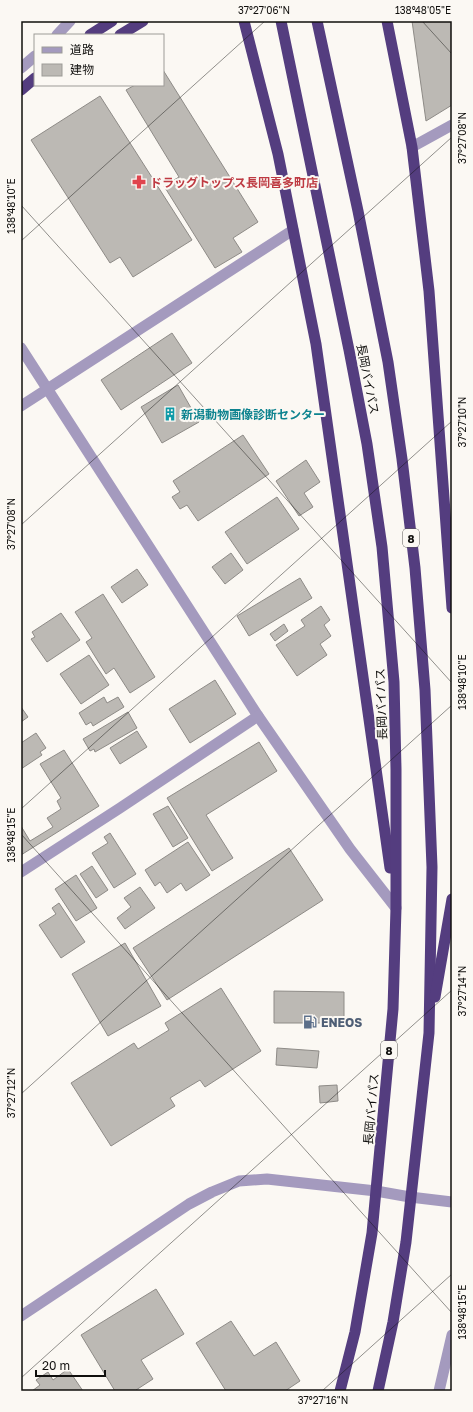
<svg xmlns="http://www.w3.org/2000/svg" width="473" height="1412" font-family="'Golos Text','Noto Sans JP',sans-serif">
<rect width="100%" height="100%" fill="#fbf8f3"/>
<g fill="#bcb9b4" stroke="#8e8b87">
<path d="M412 21H452V105L426 121Z"/>
<path d="M163 70 258 222 233 238 242 252 215 268 164 186 179 177 126 90 135 85H163Z"/>
<path d="M100 96 192 240 133 277 120 257 110 263 31 140Z"/>
<path d="M172 333 192 363 121 410 101 380Z"/>
<path d="M178 385 199 422 162 443 141 407Z"/>
<path d="M243 435 269 474 198 521 187 505 180 509 172 497 180 492 173 481Z"/>
<path d="M306 460 320 482 304 493 313 507 299 516 276 481Z"/>
<path d="M277 497 299 529 247 564 225 532Z"/>
<path d="M231 553 243 570 225 584 212 567Z"/>
<path d="M137 569 148 585 122 603 111 587Z"/>
<path d="M300 578 312 598 249 636 237 616Z"/>
<path d="M103 594 155 677 130 693 114 668 106 674 86 642 92 638 75 612Z"/>
<path d="M321 606 330 620 324 625 331 636 320 644 327 655 297 676 276 645 305 626 301 620Z"/>
<path d="M61 613 80 640 47 662 31 639 35 637 32 632Z"/>
<path d="M284 624 288 631 275 641 270 634Z"/>
<path d="M89 655 109 685 81 704 60 674Z"/>
<path d="M215 680 236 714 190 743 169 709Z"/>
<path d="M104 697 107 703 118 697 124 707 93 726 91 722 86 725 79 713Z"/>
<path d="M21 707 28 717 21 722Z"/>
<path d="M128 712 137 728 95 752 94 749 90 751 83 739Z"/>
<path d="M137 731 147 747 120 764 110 748Z"/>
<path d="M36 733 46 748 40 752 42 755 21 769V743Z"/>
<path d="M259 742 277 771 206 815 233 858 212 871 167 798Z"/>
<path d="M64 750 99 806 21 855V826L30 841 53 827 47 818 61 809 57 801 61 798 40 764Z"/>
<path d="M168 806 188 838 173 847 153 814Z"/>
<path d="M110 833 136 874 114 888 92 853 108 843 104 837Z"/>
<path d="M188 842 210 875 186 891 181 883 167 893 160 882 155 886 145 870Z"/>
<path d="M289 848 323 900 167 1000 133 948Z"/>
<path d="M92 866 108 890 96 898 80 874Z"/>
<path d="M76 875 97 908 76 921 55 889Z"/>
<path d="M140 887 155 908 125 929 117 918 131 907 124 898Z"/>
<path d="M59 903 85 942 61 958 39 925 56 914 52 908Z"/>
<path d="M125 943 161 1006 108 1036 72 974Z"/>
<path d="M221 988 261 1051 205 1087 200 1080 170 1098 175 1106 111 1146 71 1083 134 1043 138 1049 169 1030 165 1023Z"/>
<path d="M274 991 344 992V1023H274Z"/>
<path d="M277 1048 319 1051 317 1068 276 1065Z"/>
<path d="M337 1085 338 1101 320 1103 319 1086Z"/>
<path d="M156 1289 184 1334 141 1360 153 1379 136 1390 137 1391H115L81 1335Z"/>
<path d="M231 1321 254 1356 276 1342 300 1381 285 1391H226L196 1343Z"/>
<path d="M68 1369 83 1391H32L40 1385 36 1380 48 1372 53 1380Z"/>
</g>
<g fill="none" stroke-linecap="round" stroke-linejoin="round">
<path stroke="#a49abe" stroke-width="11" d="M439 1391 452 1335"/>
<g stroke="#a49abe" stroke-width="11">
<path d="M57 35 70 21"/>
<path d="M21 68 35 56"/>
<path d="M412 147 452 125"/>
<path d="M21 348 258 716 350 849 396 908"/>
<path d="M21 406 293 230"/>
<path d="M21 872 120 808 258 716"/>
<path d="M376 1191 410 1197"/>
</g>
<g stroke="#a49abe" stroke-width="11">
<path d="M410 1197 452 1202"/>
<path d="M21 1316 189 1204 212 1192 239 1181 267 1179 376 1191"/>
</g>
<g stroke="#543d7f" stroke-width="11">
<path d="M244 21 278 154 316 344 390 868"/>
<path d="M281 21 349 350 367 444 382 547 394 682 396 769V908L393 1009 372 1233 355 1332 340 1391"/>
<path d="M317 21 358 211 388 362 402 459 415 568 425 690 432 867 429 1033 406 1242 393 1322 378 1391"/>
<path d="M387 21 412 147 429 291 452 608"/>
<path d="M90 35 112 21"/>
<path d="M120 35 143 21"/>
<path d="M21 90 35 78"/>
<path d="M435 997 452 899"/>
</g>
</g>
<path fill="none" stroke="#100f0d" stroke-width="1" stroke-opacity="0.45" d="M422 21 452 54M21 205 452 683M21 241 265 21M21 525 452 137M21 809 452 421M21 834 452 1313M21 1094 452 705M21 1378 452 990M322 1391 452 1274"/>
<defs>
<g id="pharmacy-bare" transform="scale(1.08)"><path d="M-2-6h4v4h4v4h-4v4h-4v-4h-4v-4h4Z" fill="#e0444e" stroke="#fbf8f3" stroke-width="2.5" paint-order="stroke"/></g>
<g id="building-bare" transform="scale(1.08)"><path d="M-4-6H4V6H1V3H-1V6H-4ZM-2.5-4.3h1.7v1.8h-1.7ZM.8-4.3h1.7v1.8H.8ZM-2.5-1h1.7V.8h-1.7ZM.8-1h1.7V.8H.8Z" fill="#0f9aa8" stroke="#fbf8f3" stroke-width="2.5" paint-order="stroke"/></g>
<g id="fuel-bare" transform="scale(1.08)"><path d="M-5.5-6h7V0h2V4h1.3V-2.5L3-4.5l.8-.8L6-3V5H2.5V1h-1V6h-7ZM-4.2-4.7v3.2H.2V-4.7Z" fill="#5c6f8a" stroke="#fbf8f3" stroke-width="2.5" paint-order="stroke"/></g>
</defs>
<g fill-rule="evenodd">
<use href="#pharmacy-bare" x="139" y="182"/>
<use href="#building-bare" x="170" y="414"/>
<use href="#fuel-bare" x="310" y="1022"/>
</g>
<g text-anchor="middle" dominant-baseline="central" stroke-width="4" stroke-linejoin="round" paint-order="stroke">
<g fill="#fbf8f3" stroke="#565552" stroke-width="1">
<rect x="403" y="529" width="16" height="18" rx="3"/>
<rect x="381" y="1041" width="16" height="18" rx="3"/>
</g>
<g font-size="11" font-weight="bold" fill="#100f0d">
<text x="411" y="538">8</text>
<text x="389" y="1050">8</text>
</g>
<g font-size="12" font-weight="bold" fill="#be3a42" stroke="#fbf8f3" text-anchor="start">
<text x="150" y="182">ドラッグトップス長岡喜多町店</text>
</g>
<g font-size="12" fill="#100f0d" stroke="#fbf8f3">
<text transform="translate(368 379) rotate(79)">長岡バイパス</text>
<text transform="translate(381 704) rotate(-92)">長岡バイパス</text>
<text transform="translate(371 1109) rotate(-85)">長岡バイパス</text>
</g>
<g font-size="12" font-weight="bold" fill="#0d838f" stroke="#fbf8f3" text-anchor="start">
<text x="181" y="414">新潟動物画像診断センター</text>
</g>
<g font-size="12" font-weight="bold" fill="#4e5e75" stroke="#fbf8f3" text-anchor="start">
<text x="321" y="1022">ENEOS</text>
</g>
</g>
<rect width="473" height="1412" fill="none" stroke="#fbf8f3" stroke-width="44"/>
<rect x="34" y="34" width="130" height="52" fill="#fbf8f3" stroke="#9d9b97"/>
<rect x="42" y="47" width="20" height="6" fill="#a49abe" stroke="#9d9b97"/>
<text x="70" y="54" font-size="12" fill="#100f0d">道路</text>
<rect x="42" y="64" width="20" height="12" fill="#bcb9b4" stroke="#9d9b97"/>
<text x="70" y="74" font-size="12" fill="#100f0d">建物</text>
<path d="M36 1370v6h69v-6" fill="none" stroke="#100f0d" stroke-width="2"/>
<text x="42" y="1370" font-size="12" fill="#100f0d" stroke="#fbf8f3" stroke-width="3" paint-order="stroke">20 m</text>
<rect x="22" y="22" width="429" height="1368" fill="none" stroke="#100f0d" stroke-width="1.5"/>
<g font-size="10" text-anchor="middle" fill="#100f0d">
<text x="264" y="14">37°27'06"N</text>
<text x="423" y="14">138°48'05"E</text>
<text transform="translate(462 138) rotate(-90)" y="4">37°27'08"N</text>
<text transform="translate(11 206) rotate(-90)" y="4">138°48'10"E</text>
<text transform="translate(462 422) rotate(-90)" y="4">37°27'10"N</text>
<text transform="translate(11 524) rotate(-90)" y="4">37°27'08"N</text>
<text transform="translate(462 682) rotate(-90)" y="4">138°48'10"E</text>
<text transform="translate(11 835) rotate(-90)" y="4">138°48'15"E</text>
<text transform="translate(462 991) rotate(-90)" y="4">37°27'14"N</text>
<text transform="translate(11 1093) rotate(-90)" y="4">37°27'12"N</text>
<text transform="translate(462 1312) rotate(-90)" y="4">138°48'15"E</text>
<text x="323" y="1404">37°27'16"N</text>
</g>
</svg>
